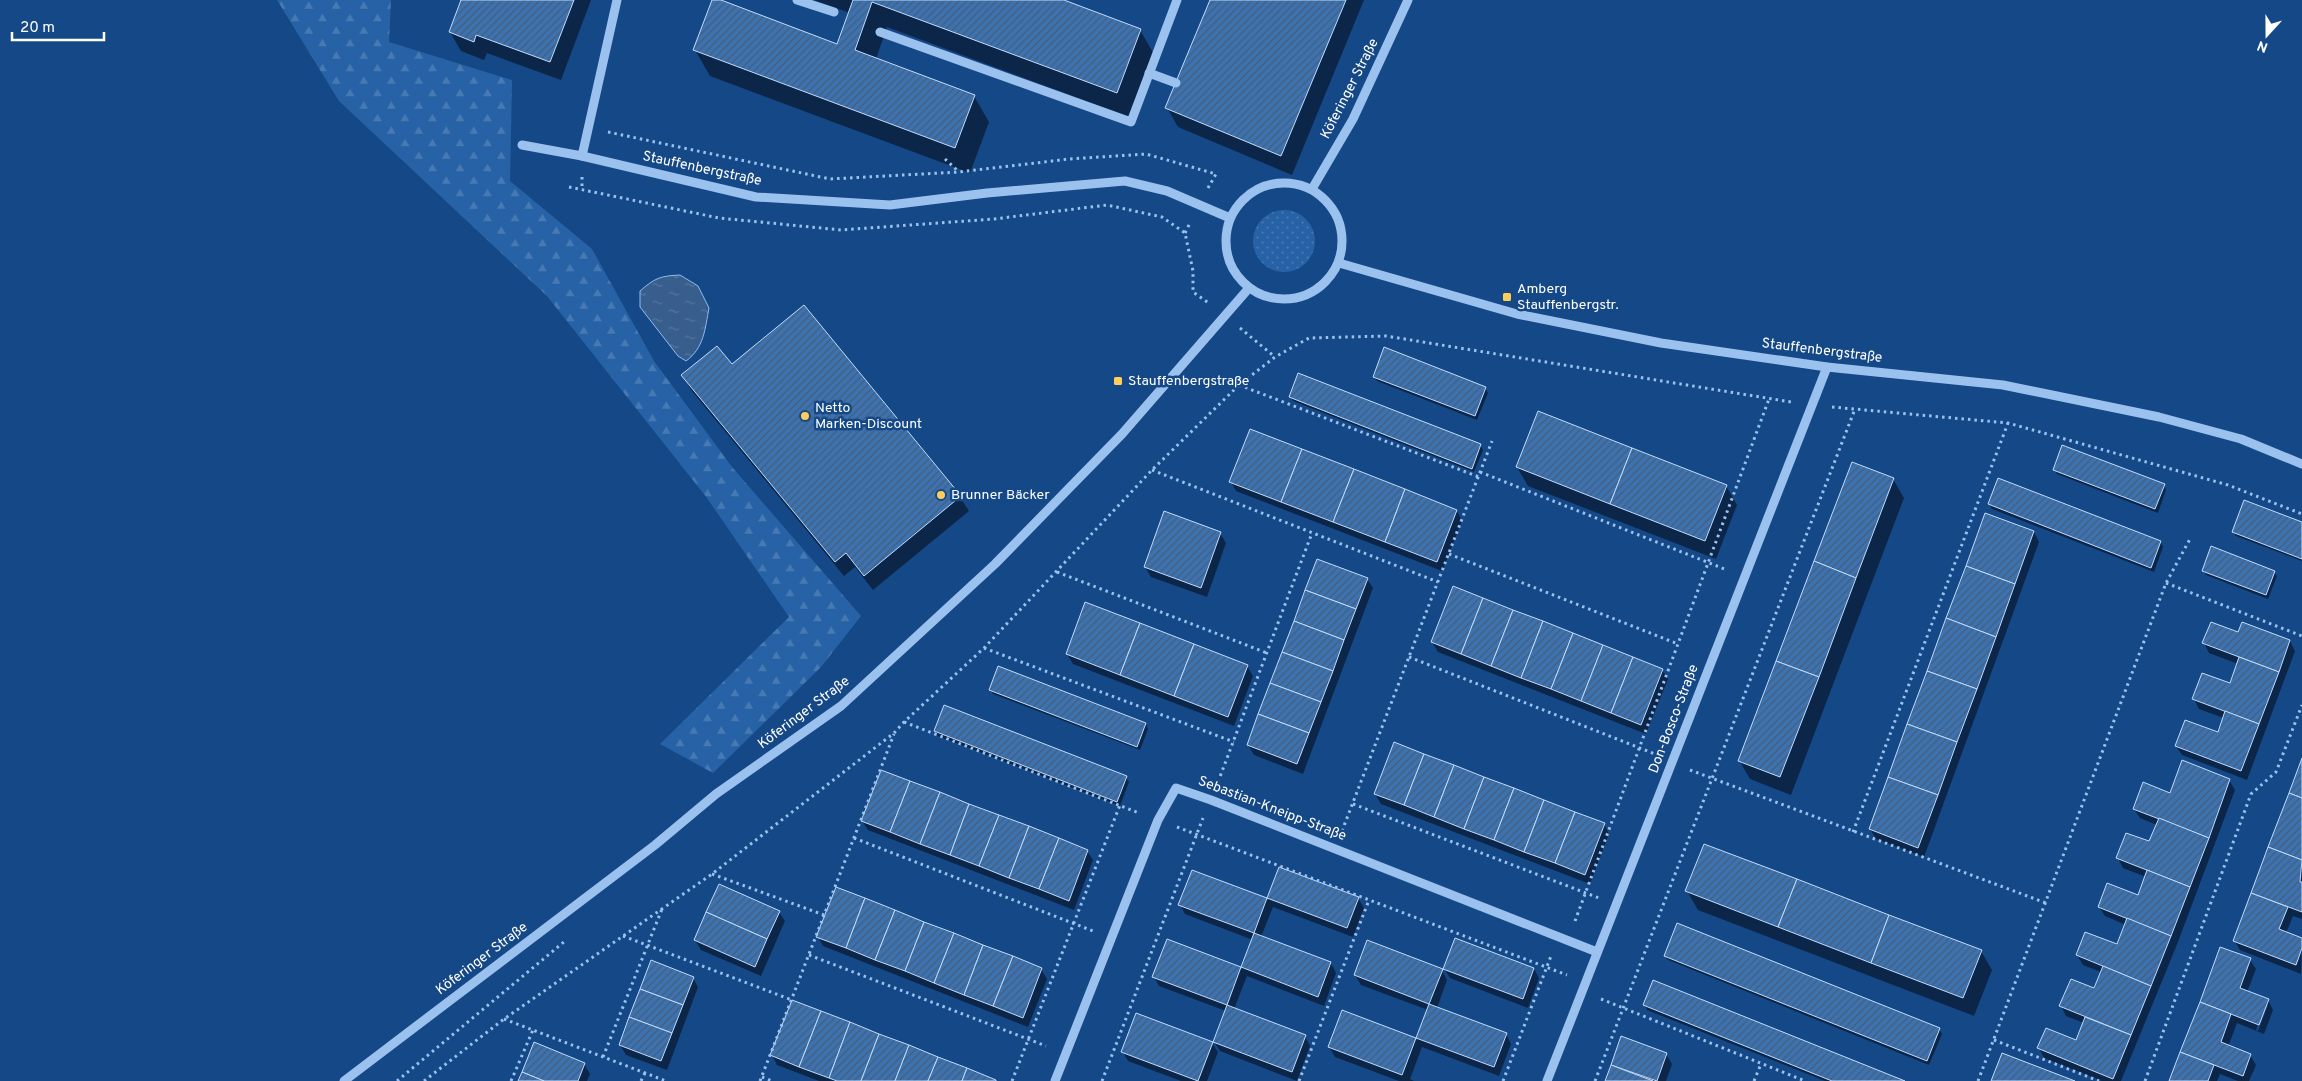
<svg xmlns="http://www.w3.org/2000/svg" width="2302" height="1081" font-family="Overpass,sans-serif">
<style>
.grass{fill:url(#grass-dots)}
.forest{fill:url(#forest-firs)}
.water{fill:url(#water-ripples);stroke:#8dbdf2}
.shadow{fill:#0007;fill-rule:evenodd}
.building{fill:url(#building-hatch);stroke:#c1dcfb}
.lines{fill:none;stroke-linecap:round;stroke-linejoin:round}
.path{stroke:#9bc2ee;stroke-width:3;stroke-dasharray:2.5 4;stroke-linecap:butt}
.minor{stroke:#9bc2ee;stroke-width:9}
.poi-dot{fill:#ffcd58;stroke:#154887;stroke-width:2}
.labels{text-anchor:middle;dominant-baseline:central;stroke-width:5;stroke-linejoin:round;paint-order:stroke}
.street-label{font-size:14px;fill:#fff;stroke:#154887}
.poi-label{font-size:14px;fill:#fff;stroke:#154887;text-anchor:start}
</style>
<defs>
<pattern id="grass-dots" width="8" height="8" patternUnits="userSpaceOnUse" patternTransform="scale(1.25)"><rect width="8" height="8" fill="#2762a6"/><path d="M2 2h.1M6 6h.1" fill="none" stroke="#477ab3" stroke-width="1.8" stroke-linecap="round"/></pattern>
<pattern id="forest-firs" width="22" height="20" patternUnits="userSpaceOnUse" patternTransform="scale(1.25)"><rect width="22" height="20" fill="#2762a6"/><path d="M5 1l3.5 6h-7zM16 11l3.5 6h-7z" fill="#477ab3"/></pattern>
<pattern id="water-ripples" width="26" height="14" patternUnits="userSpaceOnUse" patternTransform="scale(1.25)"><rect width="26" height="14" fill="#385e8d"/><path d="M2 4q2-2 4 0t4 0M15 11q2-2 4 0t4 0" fill="none" stroke="#56769e"/></pattern>
<pattern id="building-hatch" width="6" height="6" patternUnits="userSpaceOnUse" patternTransform="scale(1.25)"><rect width="6" height="6" fill="#3d72b1"/><path d="M-1 1l2-2M0 6l6-6M5 7l2-2" fill="none" stroke="#455d79"/></pattern>
</defs>
<rect width="100%" height="100%" fill="#154887"/>
<circle class="grass" cx="1284" cy="241" r="31"/>
<path class="forest" d="M277 0H391L389 42 512 80 510 181 592 249 654 361 732 467 861 616 821 667 713 773 660 744 789 617 707 498 547 296 339 101Z"/>
<path class="water" d="M680 275 698 286 709 308C705 329 704 348 686 361L678 356 640 307V291C655 278 660 276 680 275Z"/>
<g class="shadow">
<path d="M462 0H591L561 80 487 53 484 60 461 51 450 32Z"/>
<path d="M713 0 838 45 850 13 814 0H1061L1140 30 1155 56 1132 118 887 27 876 59 974 96 989 122 970 173 710 76 695 50Z"/>
<path d="M1211 0H1364L1292 175 1178 127 1167 108Z"/>
<path d="M804 307 960 497 969 511 873 590 855 567 844 576 691 390 683 375 732 366Z"/>
<path d="M1374 377 1485 388 1488 393 1477 420 1377 381Z"/>
<path d="M1290 397 1480 445 1483 450 1474 472 1293 401Z"/>
<path d="M1517 467 1726 486 1737 505 1716 559 1528 486Z"/>
<path d="M2054 469 2164 485 2166 490 2158 513 2057 474Z"/>
<path d="M1893 479 1904 498 1791 795 1750 779 1739 760Z"/>
<path d="M1999 480 2161 542 2163 547 2154 572 1992 509 1989 504Z"/>
<path d="M1231 482 1457 511 1462 521 1442 571 1236 491Z"/>
<path d="M1165 513 1220 533 1226 543 1207 597 1151 577 1145 567Z"/>
<path d="M1986 514 2034 532 2039 542 1924 857 1876 839 1870 829Z"/>
<path d="M2302 524V561L2236 536 2233 531Z"/>
<path d="M2203 570 2274 572 2277 576 2268 599 2206 575Z"/>
<path d="M1367 579 1373 588 1303 774 1254 755 1248 745Z"/>
<path d="M2239 634 2290 641 2295 651 2247 780 2182 755 2176 746 2218 733 2224 718 2199 709 2194 699 2230 684 2238 664 2209 653 2204 643Z"/>
<path d="M1432 642 1662 670 1668 679 1646 734 1438 652Z"/>
<path d="M1067 654 1247 666 1253 676 1234 726 1073 664Z"/>
<path d="M991 690 1146 724 1148 729 1140 750 993 694Z"/>
<path d="M935 731 1126 777 1129 782 1120 806 938 736Z"/>
<path d="M2302 762V919L2293 916 2286 933 2302 939 2301 974 2240 950 2234 940Z"/>
<path d="M2229 780 2235 790 2176 947 2121 1081H2102L2044 1058 2039 1048 2076 1041 2084 1023 2066 1016 2061 1006 2094 990 2101 972 2083 965 2077 955 2117 946 2126 925 2105 916 2099 907 2139 897 2146 877 2123 868 2118 858 2150 843 2157 825 2140 818 2134 809 2170 794Z"/>
<path d="M1375 794 1604 824 1609 834 1590 884 1381 804Z"/>
<path d="M862 821 1087 851 1093 860 1074 910 868 830Z"/>
<path d="M1280 869 1358 898 1364 908 1353 937 1273 907 1261 937 1331 963 1336 973 1324 1006 1247 976 1234 1009 1305 1036 1310 1046 1297 1081 1220 1051 1214 1042 1226 1011 1159 986 1154 977 1167 941 1242 969 1253 940 1185 914 1180 905 1192 871 1268 900Z"/>
<path d="M1687 891 1981 951 1992 970 1974 1016 1698 910Z"/>
<path d="M779 912 785 921 761 976 701 950 695 940Z"/>
<path d="M818 937 1041 969 1047 979 1028 1027 823 946Z"/>
<path d="M2221 948 2250 960 2256 969 2247 992 2268 1000 2273 1010 2264 1034 2237 1023 2228 1047 2250 1055 2256 1065 2249 1081H2238L2220 1074 2217 1081H2170ZM2265 1005H2268L2258 1031 2256 1030Z"/>
<path d="M1665 956 1939 1029 1942 1034 1929 1065 1668 960Z"/>
<path d="M1444 969H1534L1539 978 1528 1008 1450 978Z"/>
<path d="M1442 970 1447 980 1437 1008 1506 1034 1511 1044 1499 1076 1422 1047 1410 1079 1414 1081H1399L1335 1057 1329 1047 1343 1011 1417 1040 1428 1010 1361 985 1355 975Z"/>
<path d="M693 978 698 987 667 1070 626 1055 620 1045Z"/>
<path d="M1645 1005 1901 1081H1825L1647 1010Z"/>
<path d="M1622 1038 1666 1054 1672 1064 1666 1081H1606Z"/>
<path d="M1212 1043 1218 1052 1207 1081H1181L1128 1061 1123 1052Z"/>
<path d="M772 1055 996 1081H819L777 1065Z"/>
<path d="M584 1064 590 1074 587 1081H519Z"/>
</g>
<g class="building">
<path d="M461 0H574L550 62 476 35 474 42 449 32Z"/>
<path d="M712 0H721L837 44 853 0H1064L1141 29 1117 93 872 2 855 50 975 95 955 148 693 50Z"/>
<path d="M1210 0H1346L1281 156 1165 108Z"/>
<path d="M804 305 961 496 864 576 846 553 835 562 681 375 717 346 732 364Z"/>
<path d="M1384 347 1486 387 1475 416 1373 377Z"/>
<path d="M1298 373 1481 444 1472 469 1289 397Z"/>
<path d="M1538 411 1632 448 1610 504 1516 467Z"/>
<path d="M1250 429 1302 449 1281 502 1229 482Z"/>
<path d="M2062 445 2165 484 2155 509 2053 470Z"/>
<path d="M1632 448 1727 485 1705 541 1610 504Z"/>
<path d="M1302 449 1354 469 1333 522 1281 502Z"/>
<path d="M1852 462 1894 478 1856 578 1814 561Z"/>
<path d="M1354 469 1405 489 1385 542 1333 522Z"/>
<path d="M1998 478 2161 541 2151 568 1988 504Z"/>
<path d="M1405 489 1457 510 1437 562 1385 542Z"/>
<path d="M2244 500 2302 522V559L2232 532Z"/>
<path d="M1164 511 1221 532 1201 588 1144 567Z"/>
<path d="M1985 513 2034 531 2015 584 1966 566Z"/>
<path d="M2211 546 2275 571 2266 595 2202 571Z"/>
<path d="M1317 559 1368 578 1356 609 1305 590Z"/>
<path d="M1814 561 1856 578 1819 677 1776 661Z"/>
<path d="M1966 566 2015 584 1996 637 1946 618Z"/>
<path d="M1453 586 1483 598 1461 654 1431 642Z"/>
<path d="M1305 590 1356 609 1344 640 1294 621Z"/>
<path d="M1483 598 1513 610 1491 666 1461 654Z"/>
<path d="M1085 602 1140 623 1120 675 1066 654Z"/>
<path d="M1513 610 1543 621 1521 678 1491 666Z"/>
<path d="M1946 618 1996 637 1977 689 1927 671Z"/>
<path d="M1294 621 1344 640 1333 671 1282 652Z"/>
<path d="M1543 621 1573 633 1551 689 1521 678Z"/>
<path d="M2211 622 2238 632 2242 622 2290 640 2279 672 2202 643Z"/>
<path d="M1140 623 1194 644 1174 696 1120 675Z"/>
<path d="M1573 633 1603 645 1581 701 1551 689Z"/>
<path d="M1194 644 1248 665 1228 717 1174 696Z"/>
<path d="M1603 645 1633 657 1611 713 1581 701Z"/>
<path d="M1282 652 1333 671 1321 702 1270 683Z"/>
<path d="M1633 657 1663 669 1641 725 1611 713Z"/>
<path d="M2239 657 2279 672 2259 724 2192 699 2202 673 2230 683Z"/>
<path d="M1776 661 1819 677 1780 777 1738 761Z"/>
<path d="M998 666 1146 723 1137 747 989 690Z"/>
<path d="M1927 671 1977 689 1957 742 1907 724Z"/>
<path d="M1270 683 1321 702 1309 733 1258 714Z"/>
<path d="M944 705 1127 776 1117 802 934 731Z"/>
<path d="M2225 711 2259 724 2241 771 2175 746 2185 720 2218 732Z"/>
<path d="M1258 714 1309 733 1297 764 1247 745Z"/>
<path d="M1907 724 1957 742 1938 795 1888 777Z"/>
<path d="M1394 742 1424 754 1404 805 1374 794Z"/>
<path d="M1424 754 1454 765 1434 817 1404 805Z"/>
<path d="M2302 758V798L2289 793Z"/>
<path d="M2182 760 2230 779 2209 838 2133 809 2143 782 2170 793Z"/>
<path d="M1454 765 1484 777 1464 829 1434 817Z"/>
<path d="M881 770 910 781 890 832 861 821Z"/>
<path d="M1484 777 1514 788 1494 840 1464 829Z"/>
<path d="M1888 777 1938 795 1918 848 1869 829Z"/>
<path d="M910 781 940 792 920 844 890 832Z"/>
<path d="M1514 788 1544 800 1524 852 1494 840Z"/>
<path d="M940 792 969 804 950 855 920 844Z"/>
<path d="M2289 793 2302 798V860L2268 847Z"/>
<path d="M1544 800 1575 812 1555 863 1524 852Z"/>
<path d="M969 804 999 815 979 866 950 855Z"/>
<path d="M1575 812 1605 823 1585 875 1555 863Z"/>
<path d="M999 815 1029 826 1009 878 979 866Z"/>
<path d="M2159 818 2209 838 2190 887 2116 858 2126 833 2149 841Z"/>
<path d="M1029 826 1059 838 1039 889 1009 878Z"/>
<path d="M1059 838 1088 850 1069 901 1039 889Z"/>
<path d="M1704 844 1797 879 1778 927 1685 891Z"/>
<path d="M2268 847 2302 860 2300 882H2302V912L2251 893Z"/>
<path d="M1279 867 1359 897 1347 928 1267 898Z"/>
<path d="M1192 870 1267 898 1254 933 1178 905Z"/>
<path d="M2147 870 2190 887 2171 936 2098 907 2107 883 2138 895Z"/>
<path d="M1797 879 1889 915 1871 963 1778 927Z"/>
<path d="M719 884 780 911 767 939 706 912Z"/>
<path d="M836 887 865 898 846 948 816 937Z"/>
<path d="M2251 893 2288 907 2279 929 2302 938V948L2296 965 2233 941Z"/>
<path d="M865 898 895 910 875 960 846 948Z"/>
<path d="M895 910 924 922 905 971 875 960Z"/>
<path d="M706 912 767 939 755 967 694 940Z"/>
<path d="M1889 915 1982 950 1963 998 1871 963Z"/>
<path d="M2127 918 2171 936 2151 986 2076 955 2085 932 2117 944Z"/>
<path d="M924 922 954 933 934 983 905 971Z"/>
<path d="M1677 923 1940 1028 1927 1061 1664 956Z"/>
<path d="M954 933 983 945 964 995 934 983Z"/>
<path d="M1254 933 1331 962 1318 997 1241 967Z"/>
<path d="M1455 938 1534 968 1523 999 1443 969Z"/>
<path d="M1167 939 1241 967 1227 1005 1152 977Z"/>
<path d="M1367 940 1443 969 1429 1004 1354 975Z"/>
<path d="M983 945 1013 956 993 1006 964 995Z"/>
<path d="M2220 947 2251 958 2240 988 2269 999 2259 1025 2200 1002Z"/>
<path d="M1013 956 1042 968 1023 1018 993 1006Z"/>
<path d="M651 960 694 977 683 1005 640 989Z"/>
<path d="M2103 966 2151 986 2131 1035 2059 1006 2071 979 2094 988Z"/>
<path d="M1653 980 1905 1081H1832L1643 1005Z"/>
<path d="M640 989 683 1005 672 1033 629 1017Z"/>
<path d="M792 1000 821 1011 799 1067 770 1055Z"/>
<path d="M2200 1002 2231 1014 2221 1042 2251 1054 2243 1076 2180 1052Z"/>
<path d="M1429 1004 1507 1033 1494 1067 1416 1038Z"/>
<path d="M1227 1005 1306 1035 1292 1072 1213 1042Z"/>
<path d="M1342 1010 1416 1038 1402 1075 1328 1047Z"/>
<path d="M821 1011 850 1022 829 1078 799 1067Z"/>
<path d="M1136 1013 1213 1042 1198 1081 1121 1052Z"/>
<path d="M629 1017 672 1033 661 1061 619 1045Z"/>
<path d="M2085 1017 2131 1035 2113 1079 2037 1048 2046 1028 2076 1040Z"/>
<path d="M850 1022 879 1034 861 1081H837L829 1078Z"/>
<path d="M879 1034 909 1045 895 1081H861Z"/>
<path d="M1621 1036 1667 1053 1657 1081 1611 1065Z"/>
<path d="M534 1042 585 1063 578 1081H544L522 1072Z"/>
<path d="M909 1045 938 1057 928 1081H895Z"/>
<path d="M2180 1052 2214 1065 2208 1081H2169Z"/>
<path d="M2002 1053 2075 1081H1991Z"/>
<path d="M938 1057 967 1068 962 1081H928Z"/>
<path d="M1611 1065 1653 1081H1605Z"/>
<path d="M967 1068 996 1080V1081H962Z"/>
<path d="M522 1072 544 1081H518Z"/>
</g>
<g class="lines">
<g class="path">
<path d="M608 132 830 179 959 172 1069 159 1146 154 1216 174 1208 188"/>
<path d="M945 159 958 171"/>
<path d="M582 177V189"/>
<path d="M569 187 719 218 841 230 994 219 1107 205 1162 217 1185 233 1193 271V292L1210 304"/>
<path d="M1185 233 1190 223"/>
<path d="M1240 328 1275 357"/>
<path d="M1239 385 1479 477"/>
<path d="M1832 407 2008 423 2228 485 2302 514"/>
<path d="M1152 470 1438 582"/>
<path d="M1480 472 1727 570"/>
<path d="M1449 554 1678 644"/>
<path d="M1057 572 1267 653"/>
<path d="M2166 583 2302 636"/>
<path d="M984 648 1234 742"/>
<path d="M1409 657 1655 754"/>
<path d="M904 722 1139 813"/>
<path d="M1690 770 2046 903"/>
<path d="M1218 782 1312 533"/>
<path d="M1353 804 1599 898"/>
<path d="M1177 827 1567 975"/>
<path d="M1342 831 1492 441"/>
<path d="M1853 832 2008 423"/>
<path d="M854 838 1093 931"/>
<path d="M712 874 824 915"/>
<path d="M1575 921 1769 399"/>
<path d="M623 936 792 1000"/>
<path d="M809 955 1046 1046"/>
<path d="M1601 999 1805 1081"/>
<path d="M504 1019 666 1081"/>
<path d="M1994 1040 2099 1081"/>
<path d="M603 1057 662 909"/>
<path d="M762 1077 772 1081"/>
<path d="M397 1081 565 941"/>
<path d="M424 1081 504 1019 712 874 894 733 904 722 984 648 1152 470 1239 385 1275 357 1309 338 1386 336 1791 402"/>
<path d="M511 1081 533 1030"/>
<path d="M641 1081 645 1073"/>
<path d="M760 1081 894 734"/>
<path d="M1012 1081 1120 805"/>
<path d="M1102 1081 1203 818"/>
<path d="M1299 1081 1369 900"/>
<path d="M1503 1081 1551 956"/>
<path d="M1595 1081 1855 409"/>
<path d="M1754 1081 1761 1064"/>
<path d="M1978 1081 2166 583 2190 539"/>
<path d="M2145 1081 2251 794 2276 772 2302 705"/>
</g>
<g class="minor">
<path d="M797 0 834 12"/>
<path d="M880 32 1131 122 1177 0"/>
<path d="M1149 73 1176 83"/>
<path d="M522 145 582 156 756 197 890 205 987 193 1125 181 1167 191 1230 218"/>
<path d="M582 156 617 0"/>
<circle cx="1284" cy="241" r="58"/>
<path d="M1312 189 1353 119 1408 0"/>
<path d="M1339 263 1517 314 1661 343 1827 367 2003 385 2159 417 2241 439 2302 464"/>
<path d="M344 1081 655 845 716 794 841 706 995 564 1122 434 1249 288"/>
<path d="M1055 1081 1158 820 1176 788 1211 800 1597 952"/>
<path d="M1547 1081 1827 367"/>
</g>
</g>
<g class="poi-dot">
<rect x="1502" y="292" width="10" height="10" rx="2.5"/>
<rect x="1113" y="376" width="10" height="10" rx="2.5"/>
<circle cx="805" cy="416" r="5"/>
<circle cx="941" cy="495" r="5"/>
</g>
<g class="labels">
<g class="street-label">
<text transform="translate(1350 89) rotate(-63)">Köferinger Straße</text>
<text transform="translate(702 169) rotate(12)">Stauffenbergstraße</text>
<text transform="translate(1822 351) rotate(7)">Stauffenbergstraße</text>
<text transform="translate(804 713) rotate(-37)">Köferinger Straße</text>
<text transform="translate(1674 719) rotate(-69)">Don-Bosco-Straße</text>
<text transform="translate(1272 809) rotate(21)">Sebastian-Kneipp-Straße</text>
<text transform="translate(482 959) rotate(-37)">Köferinger Straße</text>
</g>
<g class="poi-label">
<text x="1517" y="289">Amberg<tspan x="1517" dy="16">Stauffenbergstr.</tspan></text>
<text x="1128" y="381">Stauffenbergstraße</text>
<text x="815" y="408">Netto<tspan x="815" dy="16">Marken-Discount</tspan></text>
<text x="951" y="495">Brunner Bäcker</text>
</g>
</g>
<g transform="translate(2267 35) rotate(201)" stroke="#154887" stroke-width="4" paint-order="stroke">
<path d="M0-4L9 19L0 12L-9 19Z" fill="#ffffff"/>
<text y="-8" font-size="14" font-weight="bold" text-anchor="middle" fill="#ffffff">N</text>
</g>
<path d="M12 32v8h92v-8" fill="none" stroke="#ffffff" stroke-width="2.5"/>
<text x="20" y="32" font-size="15" fill="#ffffff" stroke="#154887" stroke-width="4" paint-order="stroke">20 m</text>
</svg>
